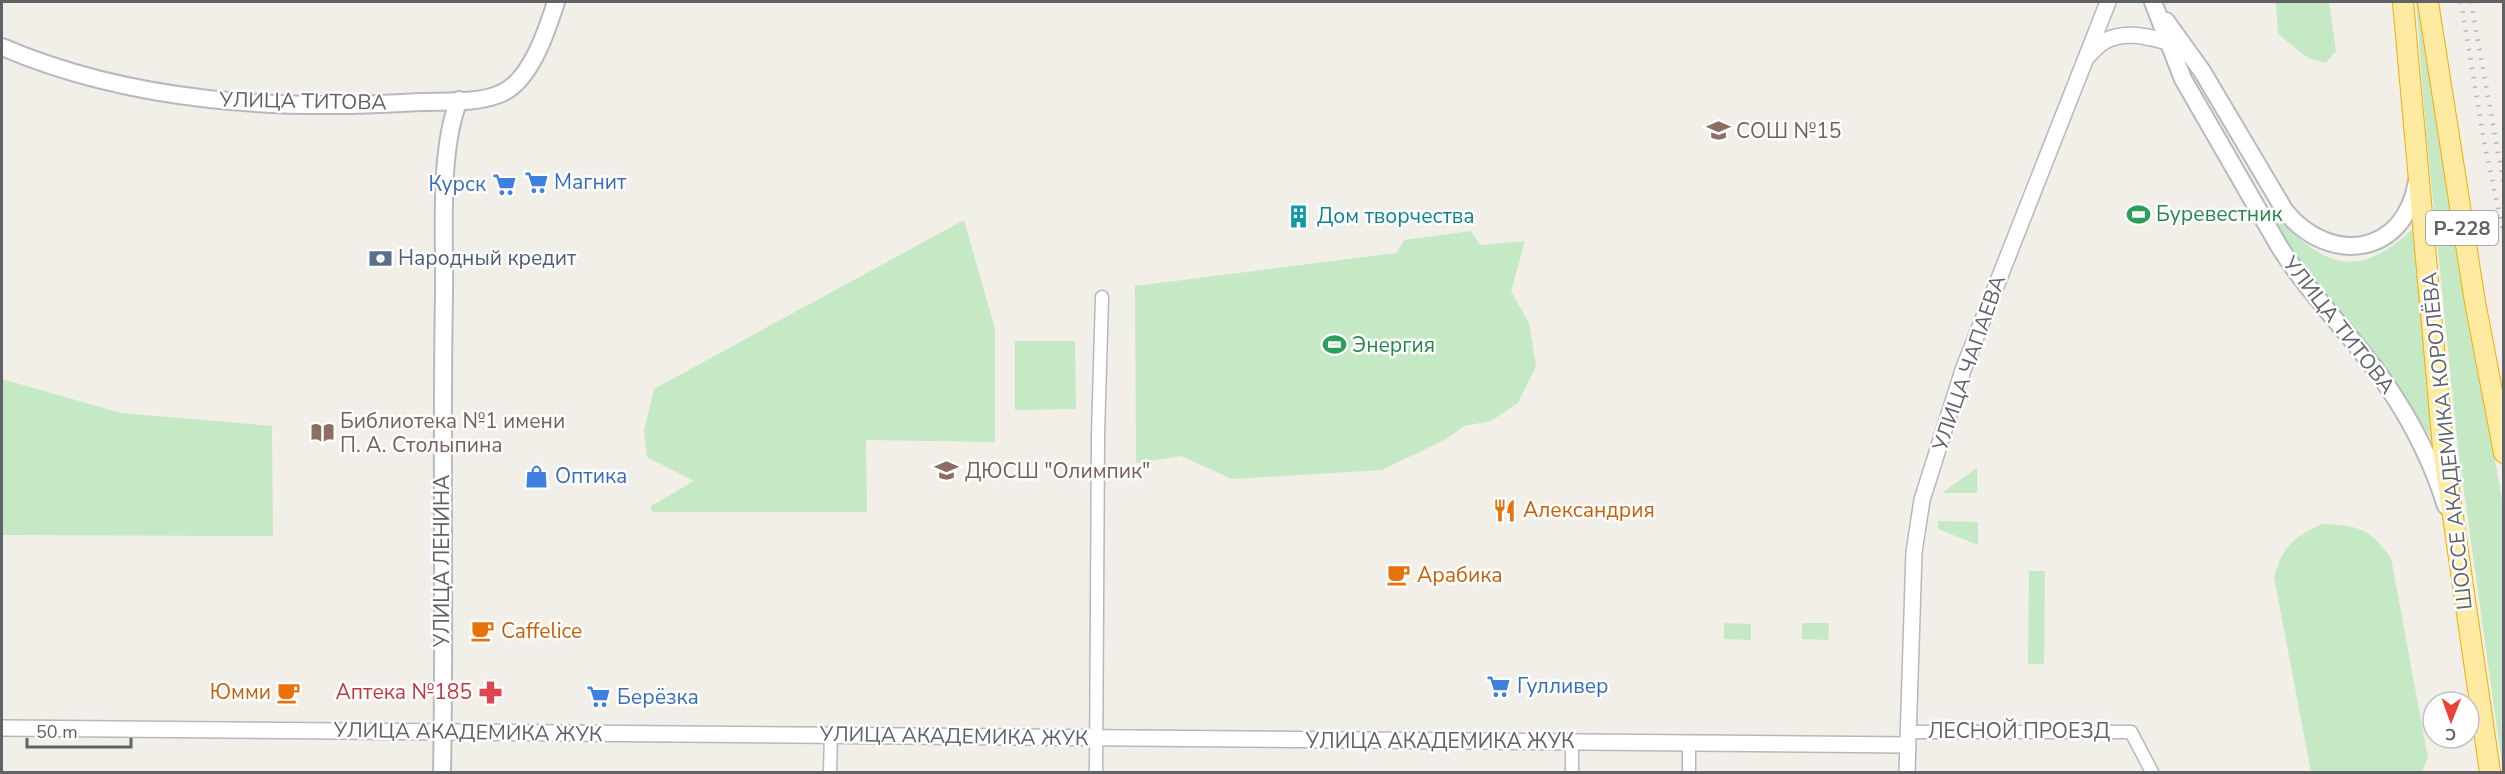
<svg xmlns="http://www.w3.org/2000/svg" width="2505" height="774" font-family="'Nunito Sans',sans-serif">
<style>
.green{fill:#c5e8c5}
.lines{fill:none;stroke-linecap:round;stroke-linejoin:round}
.minor-casing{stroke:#b5b8bc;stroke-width:15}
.tertiary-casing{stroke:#b5b8bc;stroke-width:18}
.secondary-casing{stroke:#b6babf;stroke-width:20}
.trunk-casing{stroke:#f9ab00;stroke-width:22}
.minor{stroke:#fff;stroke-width:12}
.tertiary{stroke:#fff;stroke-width:15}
.secondary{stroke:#fff;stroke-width:16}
.trunk{stroke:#feeaa1;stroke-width:20}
.rail{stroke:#b6b7b8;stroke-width:4.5;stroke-dasharray:1.5 8;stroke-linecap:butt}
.labels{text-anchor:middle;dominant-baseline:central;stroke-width:5;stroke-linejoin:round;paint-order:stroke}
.shield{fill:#fff;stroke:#8f9295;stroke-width:1.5}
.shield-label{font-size:20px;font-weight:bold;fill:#5f6368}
.street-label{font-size:21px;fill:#5f6368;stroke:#fff}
.education-label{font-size:21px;fill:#785e54;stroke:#fff;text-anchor:start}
.shop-label{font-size:21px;fill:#366cbe;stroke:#fff;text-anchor:start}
.leisure-label{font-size:21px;fill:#27864d;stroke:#fff;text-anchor:start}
.culture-label{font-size:21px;fill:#0d838f;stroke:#fff;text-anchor:start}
.service-label{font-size:21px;fill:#4e5e75;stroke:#fff;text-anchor:start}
.food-label{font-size:21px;fill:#c56008;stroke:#fff;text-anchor:start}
.health-label{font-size:21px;fill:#be3a42;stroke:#fff;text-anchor:end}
</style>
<rect width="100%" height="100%" fill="#f1efe8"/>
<g class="green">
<path d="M2276 2H2329L2336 51 2326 63 2308 58 2278 34Z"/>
<path d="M2416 2H2423L2466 301 2503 504V772L2458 448 2426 132Z"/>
<path d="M964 220 995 329V442L866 440 867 512H652L651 506 694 481 647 457 644 431 654 389Z"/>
<path d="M2282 222C2331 272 2362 276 2414 228L2432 440 2400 389 2302 268 2276 225Z"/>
<path d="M1471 231 1480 245 1525 241 1511 291 1529 323 1536 366 1518 403 1491 421 1464 426 1446 439 1382 470 1232 479 1181 456 1136 463 1135 286 1397 253 1404 240Z"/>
<path d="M1015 341H1075L1076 409 1015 410Z"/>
<path d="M2 379 121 413 272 426 273 536 2 535Z"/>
<path d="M1977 468V493H1942Z"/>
<path d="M1938 521 1978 522V545L1938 529Z"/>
<path d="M2322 524C2359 526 2368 527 2391 558L2428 758 2422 772H2311L2274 577C2284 544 2292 539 2322 524Z"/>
<path d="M2029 571H2045L2044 664H2028Z"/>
<path d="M1724 623 1751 624V640L1724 639Z"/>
<path d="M1802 623H1829L1828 640 1802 639Z"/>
</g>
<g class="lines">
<defs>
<g id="minor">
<path d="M1908 732H2131L2152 772"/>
<path d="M830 772 831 735"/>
<path d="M1096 772 1098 434 1102 297"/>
<path d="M1572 772V742"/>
<path d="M1689 772V743"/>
</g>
<g id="tertiary">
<path d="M2087 57C2092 52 2099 44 2105 41 2125 30 2148 37 2168 42"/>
<path d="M2 728 1907 745"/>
<path d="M1907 772 1914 552 1922 500 1963 370 2108 2"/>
</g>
<g id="secondary">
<path d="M2153 2 2183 79 2279 246C2311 297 2355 338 2388 387 2413 424 2433 464 2446 506"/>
<path d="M2166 21 2202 71 2285 211C2330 266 2405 256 2417 181"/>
<path d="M2 47C133 103 280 111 421 102 446 101 478 104 502 93 531 80 547 30 556 2"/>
<path d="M442 772C445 613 441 454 444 294 445 237 438 152 459 100"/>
</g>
<g id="trunk">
<path d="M2403 2 2443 448 2490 772"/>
<path d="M2428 2 2475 302 2504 453"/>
</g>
</defs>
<use href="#minor" class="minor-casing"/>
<use href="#tertiary" class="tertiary-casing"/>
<use href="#secondary" class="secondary-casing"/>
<use href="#trunk" class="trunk-casing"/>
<use href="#minor" class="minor"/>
<use href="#tertiary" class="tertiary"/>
<use href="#secondary" class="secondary"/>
<use href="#trunk" class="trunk"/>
<g class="rail">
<path d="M2461 2 2484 141 2504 236"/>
<path d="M2471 2 2504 186"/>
</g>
</g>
<defs>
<symbol id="school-bare" viewBox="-9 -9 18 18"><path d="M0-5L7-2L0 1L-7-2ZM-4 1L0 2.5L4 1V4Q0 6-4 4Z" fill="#8d6e63" stroke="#fff" stroke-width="2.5" paint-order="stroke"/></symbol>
<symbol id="supermarket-bare" viewBox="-9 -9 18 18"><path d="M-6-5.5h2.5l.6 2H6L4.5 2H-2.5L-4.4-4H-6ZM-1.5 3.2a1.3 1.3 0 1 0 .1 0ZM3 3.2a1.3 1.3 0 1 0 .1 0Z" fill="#3f7fe0" stroke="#fff" stroke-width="2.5" paint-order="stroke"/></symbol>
<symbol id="stadium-bare" viewBox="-9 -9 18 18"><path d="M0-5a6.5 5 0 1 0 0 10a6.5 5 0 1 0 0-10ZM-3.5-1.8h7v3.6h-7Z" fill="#2e9e5b" stroke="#fff" stroke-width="2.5" paint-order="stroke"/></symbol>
<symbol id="building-bare" viewBox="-9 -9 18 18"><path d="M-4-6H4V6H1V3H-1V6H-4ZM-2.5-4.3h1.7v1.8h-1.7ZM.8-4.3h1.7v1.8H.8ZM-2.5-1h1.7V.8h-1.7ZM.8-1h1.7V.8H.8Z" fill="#0f9aa8" stroke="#fff" stroke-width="2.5" paint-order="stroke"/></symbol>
<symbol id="bank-bare" viewBox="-9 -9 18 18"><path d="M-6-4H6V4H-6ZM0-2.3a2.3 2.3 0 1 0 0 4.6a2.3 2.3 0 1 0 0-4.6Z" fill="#5c6f8a" stroke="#fff" stroke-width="2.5" paint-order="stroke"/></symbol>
<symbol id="library-bare" viewBox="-9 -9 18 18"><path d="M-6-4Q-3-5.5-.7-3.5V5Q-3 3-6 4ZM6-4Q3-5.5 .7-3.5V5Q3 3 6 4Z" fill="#8d6e63" stroke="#fff" stroke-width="2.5" paint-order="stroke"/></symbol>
<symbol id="shop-bare" viewBox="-9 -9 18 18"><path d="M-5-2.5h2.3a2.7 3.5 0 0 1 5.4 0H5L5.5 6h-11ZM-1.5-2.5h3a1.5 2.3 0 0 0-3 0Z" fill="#3f7fe0" stroke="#fff" stroke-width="2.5" paint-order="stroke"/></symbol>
<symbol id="restaurant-bare" viewBox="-9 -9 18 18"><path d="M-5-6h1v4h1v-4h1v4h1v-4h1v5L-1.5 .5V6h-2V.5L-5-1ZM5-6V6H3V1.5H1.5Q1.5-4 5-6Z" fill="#e8710a" stroke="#fff" stroke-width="2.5" paint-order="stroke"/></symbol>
<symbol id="cafe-bare" viewBox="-9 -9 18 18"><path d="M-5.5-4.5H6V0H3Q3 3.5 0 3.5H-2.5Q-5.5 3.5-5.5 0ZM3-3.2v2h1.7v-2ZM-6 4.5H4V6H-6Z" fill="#e8710a" stroke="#fff" stroke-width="2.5" paint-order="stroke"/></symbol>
<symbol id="pharmacy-bare" viewBox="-9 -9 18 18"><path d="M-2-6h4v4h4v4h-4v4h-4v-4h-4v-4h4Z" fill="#e0444e" stroke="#fff" stroke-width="2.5" paint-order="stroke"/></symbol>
</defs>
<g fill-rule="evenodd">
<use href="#school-bare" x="1702" y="114" width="33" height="33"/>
<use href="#supermarket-bare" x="520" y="166" width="33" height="33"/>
<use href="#supermarket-bare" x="488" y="168" width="33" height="33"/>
<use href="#stadium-bare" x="2122" y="198" width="33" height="33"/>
<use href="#building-bare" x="1282" y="200" width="33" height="33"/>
<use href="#bank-bare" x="364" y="242" width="33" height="33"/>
<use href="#stadium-bare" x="1318" y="328" width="33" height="33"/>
<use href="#library-bare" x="306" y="416" width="33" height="33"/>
<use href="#school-bare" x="930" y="454" width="33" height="33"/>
<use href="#shop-bare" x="520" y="460" width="33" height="33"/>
<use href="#restaurant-bare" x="1488" y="494" width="33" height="33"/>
<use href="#cafe-bare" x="1382" y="558" width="33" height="33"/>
<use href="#cafe-bare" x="466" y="614" width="33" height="33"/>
<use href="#supermarket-bare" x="1482" y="670" width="33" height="33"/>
<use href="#cafe-bare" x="272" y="676" width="33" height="33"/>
<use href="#pharmacy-bare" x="474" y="676" width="33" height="33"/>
<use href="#supermarket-bare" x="582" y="680" width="33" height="33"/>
</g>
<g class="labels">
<rect class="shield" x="2426" y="211" width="72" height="34" rx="4.5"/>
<g class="shield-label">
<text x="2462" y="228">Р-228</text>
</g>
<g class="street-label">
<text transform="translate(303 101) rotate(1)">УЛИЦА ТИТОВА</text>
<text transform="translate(2339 325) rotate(52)">УЛИЦА ТИТОВА</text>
<text transform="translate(1969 363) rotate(-71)">УЛИЦА ЧАПАЕВА</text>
<text transform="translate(2447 441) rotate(-96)">ШОССЕ АКАДЕМИКА КОРОЛЁВА</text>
<text transform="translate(442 561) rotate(-90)">УЛИЦА ЛЕНИНА</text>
<text x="2019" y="731">ЛЕСНОЙ ПРОЕЗД</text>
<text transform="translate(468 732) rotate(1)">УЛИЦА АКАДЕМИКА ЖУК</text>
<text transform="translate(954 736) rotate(1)">УЛИЦА АКАДЕМИКА ЖУК</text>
<text x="1440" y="741">УЛИЦА АКАДЕМИКА ЖУК</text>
</g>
<g class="education-label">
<text x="1736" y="131">СОШ №15</text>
<text x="340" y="421">Библиотека №1 имени<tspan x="340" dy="24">П. А. Столыпина</tspan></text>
<text x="965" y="471">ДЮСШ "Олимпик"</text>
</g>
<g class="shop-label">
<text x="554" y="182">Магнит</text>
<text x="486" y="184" text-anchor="end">Курск</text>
<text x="555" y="476">Оптика</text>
<text x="1517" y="686">Гулливер</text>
<text x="617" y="697">Берёзка</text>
</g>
<g class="leisure-label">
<text x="2156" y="214">Буревестник</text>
<text x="1352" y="345">Энергия</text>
</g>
<g class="culture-label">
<text x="1317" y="216">Дом творчества</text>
</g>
<g class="service-label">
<text x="398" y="258">Народный кредит</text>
</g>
<g class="food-label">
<text x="1523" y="510">Александрия</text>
<text x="1417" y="575">Арабика</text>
<text x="501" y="631">Caffelice</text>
<text x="271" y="692" text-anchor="end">Юмми</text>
</g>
<g class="health-label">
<text x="472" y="692">Аптека №185</text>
</g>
</g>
<rect width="2505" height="774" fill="none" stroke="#5f6368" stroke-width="6"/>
<g transform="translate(2451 720) rotate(181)"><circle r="28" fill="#ffffff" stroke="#bfc1c3" stroke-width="1.5"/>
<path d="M0-4.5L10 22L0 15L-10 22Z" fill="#ea4335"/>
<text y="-9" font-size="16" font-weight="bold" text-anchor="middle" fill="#5f6368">С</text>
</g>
<path d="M27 738v9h104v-9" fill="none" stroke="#5f6368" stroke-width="3"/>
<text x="36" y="738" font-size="18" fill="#5f6368" stroke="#ffffff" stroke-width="4.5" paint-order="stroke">50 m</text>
</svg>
